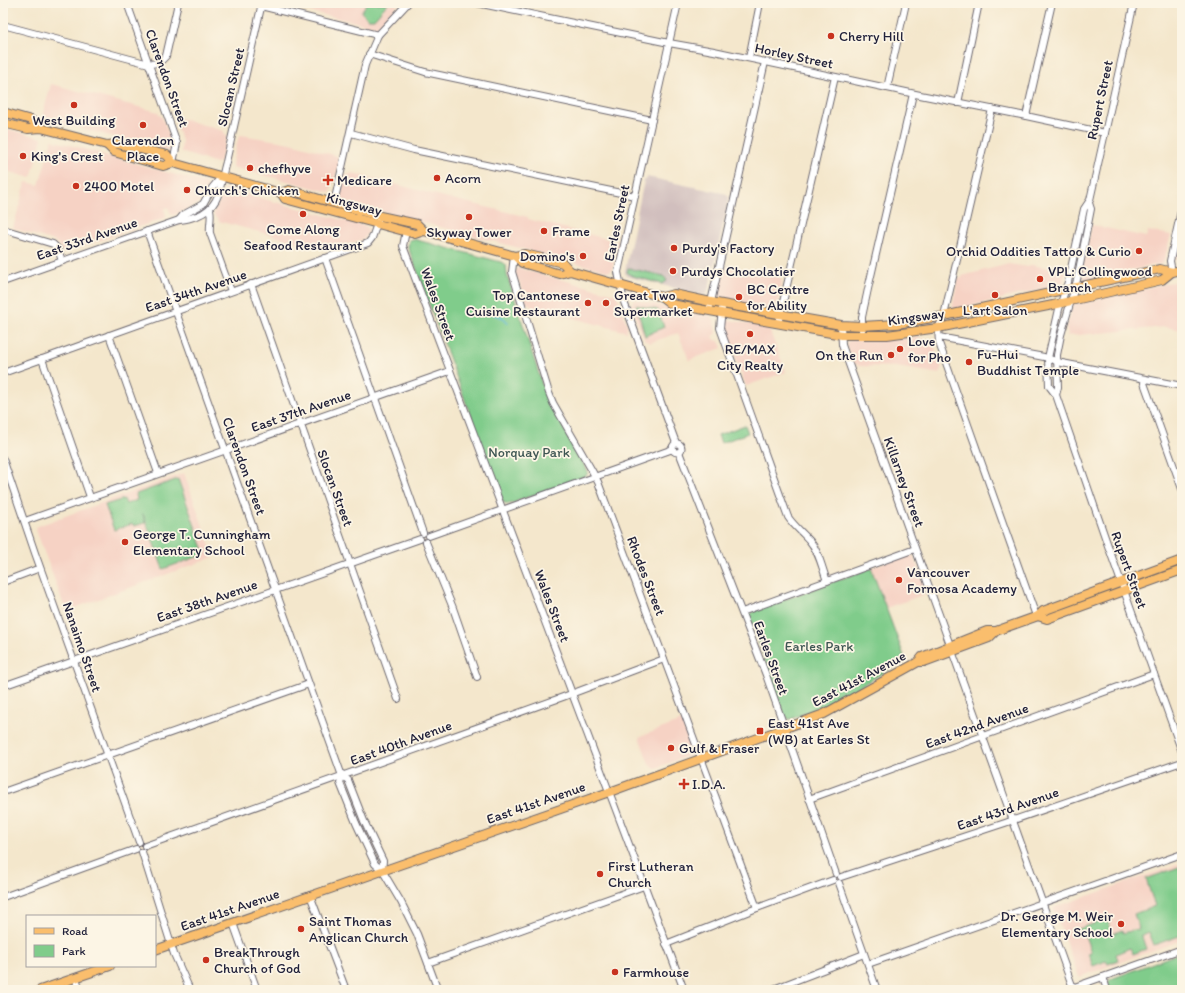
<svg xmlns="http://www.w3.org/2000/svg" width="1185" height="993" font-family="Itim,sans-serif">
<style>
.built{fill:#f6d2c4}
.industrial{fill:#d1bfbe}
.green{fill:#80cc8b;stroke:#517763}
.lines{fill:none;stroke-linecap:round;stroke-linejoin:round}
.stream{stroke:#58b5d6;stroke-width:2}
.minor-casing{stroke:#6c676e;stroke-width:8}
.major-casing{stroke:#6c676e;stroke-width:10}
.minor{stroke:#fff;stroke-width:6}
.major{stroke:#fabe6d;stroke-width:8}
.poi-dot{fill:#c8321e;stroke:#fcf5e5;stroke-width:1.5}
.labels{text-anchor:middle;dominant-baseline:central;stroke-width:3.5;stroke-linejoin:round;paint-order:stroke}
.poi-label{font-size:14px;fill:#22223b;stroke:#fcf5e5;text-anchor:start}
.street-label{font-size:14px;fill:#22223b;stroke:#fcf5e5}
.park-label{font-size:14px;fill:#3e5553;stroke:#fcf5e5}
</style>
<rect width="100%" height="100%" fill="#fcf5e5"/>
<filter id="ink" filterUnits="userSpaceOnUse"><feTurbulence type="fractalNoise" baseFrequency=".025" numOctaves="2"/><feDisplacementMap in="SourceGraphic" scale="8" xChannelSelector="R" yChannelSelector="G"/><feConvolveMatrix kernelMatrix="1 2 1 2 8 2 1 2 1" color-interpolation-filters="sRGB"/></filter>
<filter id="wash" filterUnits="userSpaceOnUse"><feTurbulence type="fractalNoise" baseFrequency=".012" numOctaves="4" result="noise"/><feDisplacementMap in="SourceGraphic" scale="16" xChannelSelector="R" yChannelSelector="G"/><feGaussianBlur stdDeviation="0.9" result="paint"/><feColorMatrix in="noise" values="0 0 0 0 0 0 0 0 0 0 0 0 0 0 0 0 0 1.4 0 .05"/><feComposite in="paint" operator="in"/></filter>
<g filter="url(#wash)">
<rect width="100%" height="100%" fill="#f4e7cc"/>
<g class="built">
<path d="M272 3H399L377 27Z"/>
<path d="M51 84 158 112 159 115 162 117 173 145V148L170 150 167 151 42 118Z"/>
<path d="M176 117 224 131V133L227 137 220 162 215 163 181 152 182 140 175 123 177 120Z"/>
<path d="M3 128 42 138 31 178 3 170Z"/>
<path d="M241 135 291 143 337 156V158L340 162 330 192 232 167V164L238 139 240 137Z"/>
<path d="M52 140 205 183 207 186V188L203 200 192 207 174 215 171 214 168 207 164 209 166 216 165 218 64 253 61 250 58 244 54 241 13 228 26 182 39 185Z"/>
<path d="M352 173 452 199 528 217V219L619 242 612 269 610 271H606L343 201 340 197 345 176 347 175 351 174Z"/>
<path d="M226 189 365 226 368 229V233L363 239 332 250 326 248 324 249 218 221 219 219 214 216V212L223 192Z"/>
<path d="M1181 220 1182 260 1180 261 1176 260 1174 256Z"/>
<path d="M1092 225 1146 237 1148 231 1171 235 1164 261 1161 264 1085 280 1081 274Z"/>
<path d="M1009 264 1028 267 1032 265 1066 271 1063 282 1060 285 957 309 953 308V303L958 279 962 278V276Z"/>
<path d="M728 267 780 277V279L782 281 776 308 773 309 719 298 718 294 724 268 727 269Z"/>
<path d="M518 268 615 294 618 298 628 328 626 330 627 332 531 307 530 304 526 303 518 279 516 278 515 272Z"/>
<path d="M1182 280V330L1165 327 1067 336 1068 333 1066 330 1072 307 1074 304Z"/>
<path d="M636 300 669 308 711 316 714 320 716 333 713 336 715 340 719 341 722 348 689 360 678 333 649 343 648 341H645L631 306 633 301Z"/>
<path d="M729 320 768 327 786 372 746 386 724 326 725 322Z"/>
<path d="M916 337 932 341 942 368 939 372 940 374 897 367 858 366 857 364 853 363 846 345 847 342 851 340 896 339Z"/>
<path d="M184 473 214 557 66 611 35 527Z"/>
<path d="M907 554 912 555 914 558 928 593 886 608 871 568Z"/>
<path d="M682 721 692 750V754L656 768 651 765 650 766 639 737Z"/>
<path d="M1182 863V940L1079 977 1053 908Z"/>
</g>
<path class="industrial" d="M647 177 727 194V196L729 197 712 276 707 293 705 295H702L626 276 625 271 644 181 647 179Z"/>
<g class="green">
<path d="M367 3H388L374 19H368L361 12Z"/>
<path d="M413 239 501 262 506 265 507 275 544 390 550 404 587 470 588 472 586 476 517 501 515 503 508 504 503 502 408 247 409 240Z"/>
<path d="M628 268 664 276 667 281 662 284 633 276 627 273Z"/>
<path d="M636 305 658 310 664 327 645 336Z"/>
<path d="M745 425 748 433 721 443 718 435Z"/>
<path d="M178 479 205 554 163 569 143 514 145 523 134 526 132 524 114 530 105 505 124 499 126 504 137 500 136 494Z"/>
<path d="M871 568 904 656 902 657V662L834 701 791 719H788L784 715 749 615 753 611Z"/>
<path d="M1182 866V935L1154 945 1149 932 1140 936 1142 937 1146 949 1133 954 1130 948 1116 954 1118 960 1108 964 1106 961 1093 966 1088 953 1091 952 1084 933 1080 934 1073 931 1107 919 1113 934 1122 930 1123 933 1139 929 1134 914 1155 906 1146 879Z"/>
<path d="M1182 952V990H1110L1108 982 1111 979Z"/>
</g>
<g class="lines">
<path class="stream" d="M493 314 502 317 508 323"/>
</g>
</g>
<g filter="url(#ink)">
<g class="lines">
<defs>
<g id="minor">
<path d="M127 3 177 143 173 163"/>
<path d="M477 3 669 43 714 51 920 95 1026 116 1105 133"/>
<path d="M1134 3 1090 200 1084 209 1068 282 1059 309 1048 358 1049 386 1056 395 1107 543 1182 752"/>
<path d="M261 6 378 35"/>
<path d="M3 25 149 64C157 64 161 62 166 56L178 3"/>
<path d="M369 54 425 72 652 120"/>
<path d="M749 58 760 3"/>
<path d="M887 88 906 3"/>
<path d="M958 103 979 3"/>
<path d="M992 109 946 307 944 316 938 328 939 343 1036 616"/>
<path d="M1026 116 1052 3"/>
<path d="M351 133 414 150 635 196"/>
<path d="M334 203 365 65 378 35 408 3"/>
<path d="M210 209C212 218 209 224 210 233L231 291"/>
<path d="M179 220 183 215 203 204 212 188 222 176"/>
<path d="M3 229 53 244 58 249 62 261"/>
<path d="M147 231 342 776 340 783 356 823 375 864 382 870 401 902 417 934 438 990"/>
<path d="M406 231 403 246 684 990"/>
<path d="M514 256 512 272 549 393 553 403 591 469 598 482 757 908"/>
<path d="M325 258 423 533"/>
<path d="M1172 272 1170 261 1182 206"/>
<path d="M3 282 179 220C186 220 190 218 197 216 223 206 219 184 226 162L262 3"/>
<path d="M251 284 398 699"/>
<path d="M722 309 720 328 788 517C794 526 802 532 809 540 819 551 822 568 827 581"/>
<path d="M709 311 765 62"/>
<path d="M778 324 835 77"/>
<path d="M841 325 842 345 950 645"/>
<path d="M862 330V317L868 289 913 94"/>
<path d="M109 335 158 473"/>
<path d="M939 337 1044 357 1062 363 1182 386"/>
<path d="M42 359 90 497"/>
<path d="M3 373 368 243 372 238 378 221"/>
<path d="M1145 379 1144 383 1182 489"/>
<path d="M1056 395 1058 387 1057 355 1061 335 1077 280 1091 209 1089 203"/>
<path d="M676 443 624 302 618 272 678 3"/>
<circle cx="677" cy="448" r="4.5"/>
<path d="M679 452 766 675 836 874"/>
<path d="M3 459 35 553 139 842"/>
<path d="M25 521 450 371"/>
<path d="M429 536 673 449"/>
<path d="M426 542 453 608 477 677"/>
<path d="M3 582 40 568"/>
<path d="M742 612 915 549"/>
<path d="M952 651 1073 988"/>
<path d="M3 686 420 539"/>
<path d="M342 776 348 780 364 821 383 861 382 870"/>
<path d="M3 792 309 684"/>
<path d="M809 799 1154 674"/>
<path d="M145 846 563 697 664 659"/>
<path d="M142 852 174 954 190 990"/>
<path d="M841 877 1005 823 1182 762"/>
<path d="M839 883 877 990"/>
<path d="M310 895 346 990"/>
<path d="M3 897 136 849"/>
<path d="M233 923 257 990"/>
<path d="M666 944 757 908 833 880"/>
<path d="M428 963 644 886"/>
<path d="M868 964 1182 854"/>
<path d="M1103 977 1107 990"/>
<path d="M76 978 80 990"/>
<path d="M771 990 864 954"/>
<path d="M1066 990 1182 949"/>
</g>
<g id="major">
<path d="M3 112 31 120 41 128"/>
<path d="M3 123 28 129 41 128 107 145 118 144 167 155 173 163"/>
<path d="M107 145 114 152 163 166 173 163 281 193 289 190 371 214 417 224 424 231 515 256 522 263 560 274 570 271 662 297 671 304 842 335H887L938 328 1053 305 1162 280 1172 272 1182 270"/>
<path d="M281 193 285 199 415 234 424 231"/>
<path d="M515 256 525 254 563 263 570 271"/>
<path d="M662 297 674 294 711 302 841 325 862 326 897 324 944 316 1160 269 1172 272"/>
<path d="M1038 616 1047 619 1182 570"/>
<path d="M918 662H924L989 638 996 631 1038 616 1043 611 1182 560"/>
<path d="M155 950 615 790 824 714 918 662 922 657 987 631H996"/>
<path d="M40 990 110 966"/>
</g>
</defs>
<use href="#minor" class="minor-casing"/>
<use href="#major" class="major-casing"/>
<use href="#minor" class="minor"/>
<use href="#major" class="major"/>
</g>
</g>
<g class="poi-dot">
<circle cx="831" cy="36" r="4"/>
<circle cx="74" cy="105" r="4"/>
<circle cx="143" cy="125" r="4"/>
<circle cx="23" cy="156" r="4"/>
<circle cx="250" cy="168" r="4"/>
<circle cx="437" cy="178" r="4"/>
<path d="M326 174h4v4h4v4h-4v4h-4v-4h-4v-4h4z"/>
<circle cx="76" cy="186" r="4"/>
<circle cx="187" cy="190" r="4"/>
<circle cx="303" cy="214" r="4"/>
<circle cx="469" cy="217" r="4"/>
<circle cx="544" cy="231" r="4"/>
<circle cx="674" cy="248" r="4"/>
<circle cx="1139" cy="251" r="4"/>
<circle cx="583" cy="256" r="4"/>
<circle cx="673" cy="271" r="4"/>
<circle cx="1040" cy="279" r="4"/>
<circle cx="995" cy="295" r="4"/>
<circle cx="739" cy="297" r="4"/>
<circle cx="588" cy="303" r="4"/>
<circle cx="606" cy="303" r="4"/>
<circle cx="750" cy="334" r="4"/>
<circle cx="900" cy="349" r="4"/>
<circle cx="891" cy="355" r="4"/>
<circle cx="969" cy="362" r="4"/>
<circle cx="125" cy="542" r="4"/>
<circle cx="899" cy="580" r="4"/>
<rect x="756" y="727" width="8" height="8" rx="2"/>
<circle cx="671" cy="748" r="4"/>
<path d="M682 778h4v4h4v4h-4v4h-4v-4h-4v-4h4z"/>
<circle cx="600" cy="874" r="4"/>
<circle cx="1121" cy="924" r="4"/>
<circle cx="301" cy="929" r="4"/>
<circle cx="206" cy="960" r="4"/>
<circle cx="615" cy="972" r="4"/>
</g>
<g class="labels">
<g class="poi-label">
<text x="839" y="36">Cherry Hill</text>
<text x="74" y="120" text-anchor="middle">West Building</text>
<text x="143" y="140" text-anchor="middle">Clarendon<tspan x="143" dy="16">Place</tspan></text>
<text x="31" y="156">King's Crest</text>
<text x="258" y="168">chefhyve</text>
<text x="445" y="178">Acorn</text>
<text x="337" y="180">Medicare</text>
<text x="84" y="186">2400 Motel</text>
<text x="195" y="190">Church's Chicken</text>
<text x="303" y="229" text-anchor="middle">Come Along<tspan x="303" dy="16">Seafood Restaurant</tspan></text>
<text x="552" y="231">Frame</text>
<text x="469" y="232" text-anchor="middle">Skyway Tower</text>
<text x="682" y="248">Purdy's Factory</text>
<text x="1131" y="251" text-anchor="end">Orchid Oddities Tattoo &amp; Curio</text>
<text x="575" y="256" text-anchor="end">Domino's</text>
<text x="681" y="271">Purdys Chocolatier</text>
<text x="1048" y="271">VPL: Collingwood<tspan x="1048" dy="16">Branch</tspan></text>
<text x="747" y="289">BC Centre<tspan x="747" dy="16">for Ability</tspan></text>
<text x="580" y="295" text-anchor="end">Top Cantonese<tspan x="580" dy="16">Cuisine Restaurant</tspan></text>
<text x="614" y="295">Great Two<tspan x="614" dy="16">Supermarket</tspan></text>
<text x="995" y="310" text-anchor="middle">L'art Salon</text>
<text x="908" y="341">Love<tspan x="908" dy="16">for Pho</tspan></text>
<text x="750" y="349" text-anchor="middle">RE/MAX<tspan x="750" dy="16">City Realty</tspan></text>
<text x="977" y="354">Fu-Hui<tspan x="977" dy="16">Buddhist Temple</tspan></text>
<text x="883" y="355" text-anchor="end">On the Run</text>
<text x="133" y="534">George T. Cunningham<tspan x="133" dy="16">Elementary School</tspan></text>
<text x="907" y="572">Vancouver<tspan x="907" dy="16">Formosa Academy</tspan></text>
<text x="768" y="723">East 41st Ave<tspan x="768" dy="16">(WB) at Earles St</tspan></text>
<text x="679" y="748">Gulf &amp; Fraser</text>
<text x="692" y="784">I.D.A.</text>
<text x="608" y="866">First Lutheran<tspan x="608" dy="16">Church</tspan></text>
<text x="1113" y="916" text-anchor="end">Dr. George M. Weir<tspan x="1113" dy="16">Elementary School</tspan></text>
<text x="309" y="921">Saint Thomas<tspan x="309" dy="16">Anglican Church</tspan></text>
<text x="214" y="952">BreakThrough<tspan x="214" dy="16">Church of God</tspan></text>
<text x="623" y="972">Farmhouse</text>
</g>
<g class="street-label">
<text transform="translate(794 56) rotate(12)">Horley Street</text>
<text transform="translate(167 78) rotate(70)">Clarendon Street</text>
<text transform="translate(231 87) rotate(-77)">Slocan Street</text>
<text transform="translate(1100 100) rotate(-78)">Rupert Street</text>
<text transform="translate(354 204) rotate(15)">Kingsway</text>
<text transform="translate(617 223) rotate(-78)">Earles Street</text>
<text transform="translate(87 239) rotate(-19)">East 33rd Avenue</text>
<text transform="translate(196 291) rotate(-19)">East 34th Avenue</text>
<text transform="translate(438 304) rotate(70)">Wales Street</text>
<text transform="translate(916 317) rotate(-8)">Kingsway</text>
<text transform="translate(301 411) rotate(-19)">East 37th Avenue</text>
<text transform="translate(244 466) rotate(70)">Clarendon Street</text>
<text transform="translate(904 482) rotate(70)">Killarney Street</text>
<text transform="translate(335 488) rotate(70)">Slocan Street</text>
<text transform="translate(1129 570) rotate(70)">Rupert Street</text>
<text transform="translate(646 576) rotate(69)">Rhodes Street</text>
<text transform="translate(207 601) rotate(-19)">East 38th Avenue</text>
<text transform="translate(552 606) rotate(69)">Wales Street</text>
<text transform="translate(82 647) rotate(71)">Nanaimo Street</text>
<text transform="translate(771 658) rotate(70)">Earles Street</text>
<text transform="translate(859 679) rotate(-28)">East 41st Avenue</text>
<text transform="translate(977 726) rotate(-20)">East 42nd Avenue</text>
<text transform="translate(401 743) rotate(-20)">East 40th Avenue</text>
<text transform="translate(536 803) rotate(-19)">East 41st Avenue</text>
<text transform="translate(1008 809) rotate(-19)">East 43rd Avenue</text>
<text transform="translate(230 910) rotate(-19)">East 41st Avenue</text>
</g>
<g class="park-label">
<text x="529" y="452">Norquay Park</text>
<text x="819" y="646">Earles Park</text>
</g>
</g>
<rect width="1185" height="993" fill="none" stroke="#fcf5e5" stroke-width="16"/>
<rect x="26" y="915" width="130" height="52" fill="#fcf5e5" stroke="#a5a1a1"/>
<rect x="34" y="928" width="20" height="6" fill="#fabe6d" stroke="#a5a1a1"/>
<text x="62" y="935" font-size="12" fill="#22223b">Road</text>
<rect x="34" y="945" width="20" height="12" fill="#80cc8b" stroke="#a5a1a1"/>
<text x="62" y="955" font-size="12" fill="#22223b">Park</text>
</svg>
